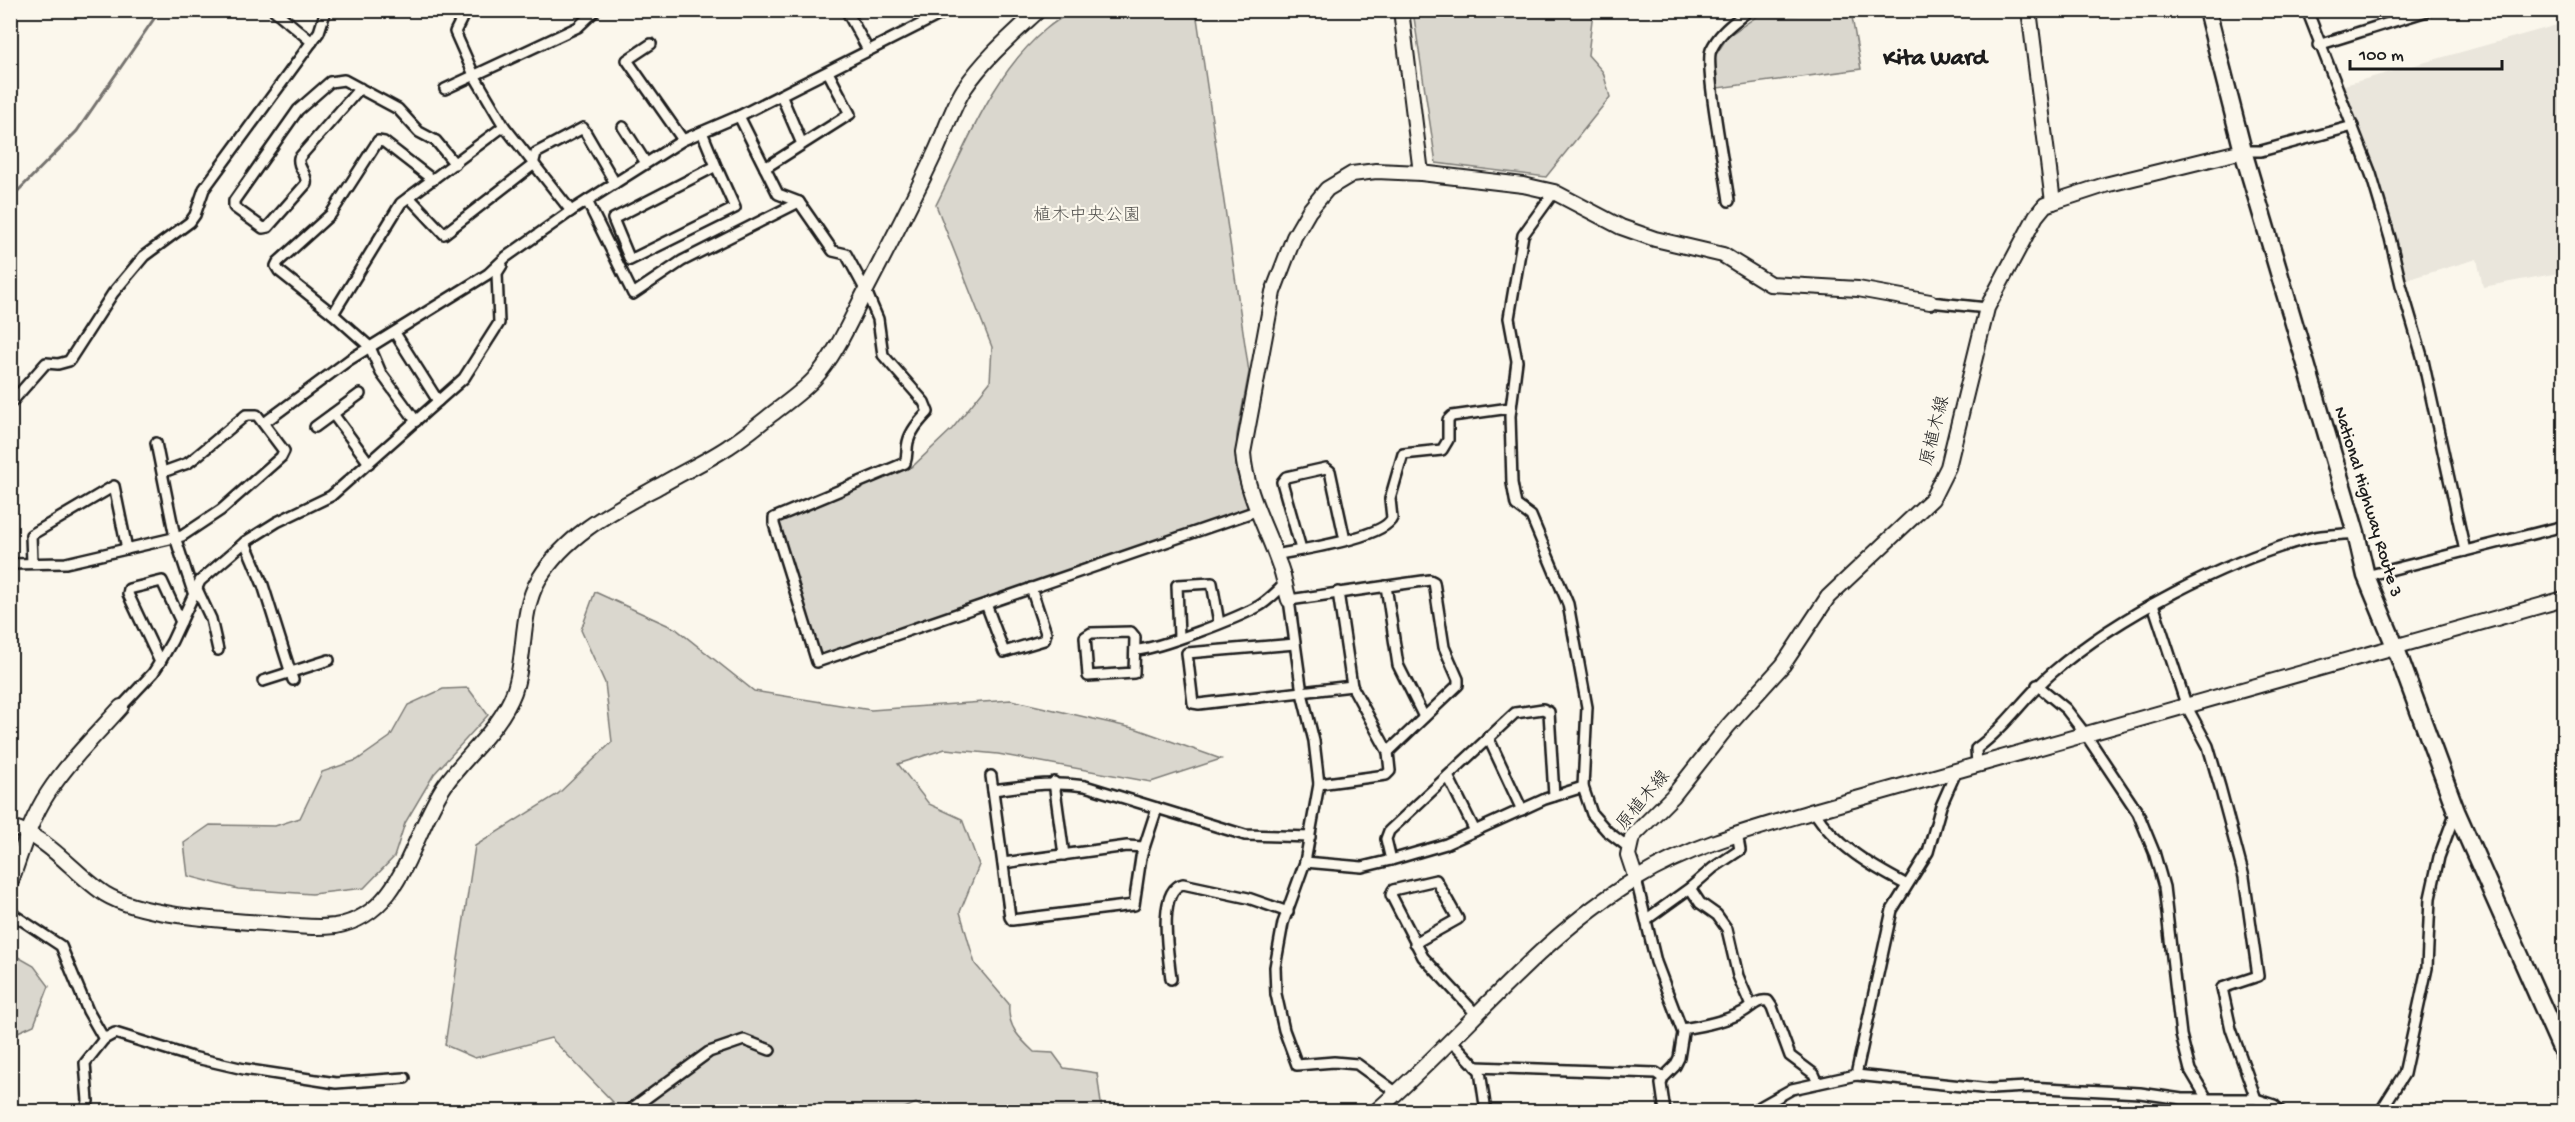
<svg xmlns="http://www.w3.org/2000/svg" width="2575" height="1122" font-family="'Gochi Hand','Klee One',sans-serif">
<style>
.built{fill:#eae6dc}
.green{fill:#dad7ce;stroke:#7b7a75;stroke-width:1.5}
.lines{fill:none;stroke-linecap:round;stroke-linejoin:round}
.stream{stroke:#74726e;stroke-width:3}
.street-casing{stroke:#1c1c1c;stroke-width:14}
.secondary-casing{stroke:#1c1c1c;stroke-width:18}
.highway-casing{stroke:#1c1c1c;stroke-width:21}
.street{stroke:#fbf7ec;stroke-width:9}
.secondary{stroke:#fbf7ec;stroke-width:14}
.highway{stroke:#fbf7ec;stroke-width:16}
.labels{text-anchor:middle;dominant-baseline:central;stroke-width:4.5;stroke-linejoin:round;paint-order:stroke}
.park-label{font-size:18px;fill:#555451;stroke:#fbf7ec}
.street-label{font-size:18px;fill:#1c1c1c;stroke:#fbf7ec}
.district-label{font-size:24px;font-weight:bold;fill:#1c1c1c;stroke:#fbf7ec}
</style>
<rect width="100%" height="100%" fill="#fbf7ec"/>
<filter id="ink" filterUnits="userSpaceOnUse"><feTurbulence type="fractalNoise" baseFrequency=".0167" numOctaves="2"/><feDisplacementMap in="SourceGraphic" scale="12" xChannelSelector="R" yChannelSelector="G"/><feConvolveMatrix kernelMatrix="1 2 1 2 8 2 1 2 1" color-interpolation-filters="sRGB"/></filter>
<g filter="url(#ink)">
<path class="built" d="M2564 23V272L2483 287 2477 259 2405 280 2395 237 2356 121 2341 86Z"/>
<g class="green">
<path d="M1763 10 1784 11 1789 15 1851 11 1861 69 1718 88 1715 56 1728 36 1759 15Z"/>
<path d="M1073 11H1196L1249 372 1237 435 1236 471 1248 508 826 655 819 652 777 525 783 516 913 466 952 429 990 382 992 347 936 205C967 144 992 74 1046 29 1054 22 1064 16 1073 11Z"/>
<path d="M1413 11H1593L1588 55 1603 72 1610 97 1546 177 1436 163Z"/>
<path d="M595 592 676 629 754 691 871 710 1011 700 1137 729 1221 759 1151 782 998 754 945 749 898 764 929 804 962 819 979 865 960 912 975 964 1009 1004C1007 1026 1019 1038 1034 1052L1053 1053 1064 1068 1097 1073 1102 1111 929 1112 916 1103 896 1112 592 1111 613 1102 551 1038 475 1058 445 1045 475 846 558 794 612 742 605 683 581 630Z"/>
<path d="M468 688 488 715 434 774 405 823 394 857 364 888 312 894 238 889 188 876 184 843 210 825 275 826 300 818 322 772 357 760 390 737 408 705 443 689Z"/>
<path d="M11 953 34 966 49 986 34 1025 11 1035Z"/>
</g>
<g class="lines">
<path class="stream" d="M10 199 77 131 160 10"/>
<defs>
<g id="street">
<path d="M274 10 312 42"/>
<path d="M466 10 455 32 474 75 504 126"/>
<path d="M846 10 868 50"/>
<path d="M2307 10 2371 174 2390 238 2401 285 2422 356 2465 551"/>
<path d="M651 44 627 60 683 140"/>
<path d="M2318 45 2430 10"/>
<path d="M360 88 299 158C297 169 308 173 306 184L268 227 263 228 234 207V201L298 110 330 82 344 80 398 109 419 132 436 141 455 164"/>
<path d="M445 89 578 27 596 10"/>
<path d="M781 95 802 144"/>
<path d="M739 116 778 194 799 202 833 251 846 254 866 291 878 319 883 355 924 402 928 412C920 421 911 430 908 442 906 450 908 455 905 463L774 518V524L817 662 1256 511"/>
<path d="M623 127 646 163"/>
<path d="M702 132 716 166 613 219 630 260 735 208 716 166"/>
<path d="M2243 151H2261L2353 126"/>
<path d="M765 168 850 114 828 72"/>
<path d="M1554 192 1523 235 1509 318 1517 361 1510 416 1512 483 1516 505 1531 516 1568 604 1587 707 1583 787 1592 814 1607 831 1628 847"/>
<path d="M409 197 444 234 533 165 536 153 583 128 615 183"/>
<path d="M587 201 633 294 682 261 799 202"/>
<path d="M1729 201C1726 176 1704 66 1711 50 1720 31 1734 23 1749 10"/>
<path d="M1930 302 1987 308"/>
<path d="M333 314 279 271 276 266 278 262 331 214 378 141 384 142 433 180"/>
<path d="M395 333 438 401"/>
<path d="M10 404 46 363 58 364 69 361 113 293 144 256 190 222 195 215 204 189 319 32 326 10"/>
<path d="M333 414 369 463"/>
<path d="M416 421 381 373 370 347 333 314 401 203 504 126 571 211"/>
<path d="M264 423 349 360 488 274 506 257 571 211 683 140 739 116 949 10"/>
<path d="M315 427 360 394"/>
<path d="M156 443 175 537 193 592"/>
<path d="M245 542 263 585 293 680"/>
<path d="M1301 549 1282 482 1286 477 1326 468 1330 471 1345 540"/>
<path d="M1275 555C1298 550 1384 538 1392 518L1390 499 1403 454 1442 450 1448 440V420L1452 416 1510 408"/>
<path d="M32 563 31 535 114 486 127 549"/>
<path d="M10 564 66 563 182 536 221 510 281 457 284 451 257 415H246L197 456 188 463 163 472"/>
<path d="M2366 576 2564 526"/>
<path d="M1386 586 1398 665 1424 717"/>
<path d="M196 587 211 619 218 650"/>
<path d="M986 604 1004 652 1044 640 1046 633 1031 588"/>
<path d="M2153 604 2187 707 2208 746 2220 787 2244 877 2258 976 2222 988 2231 1029 2256 1099"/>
<path d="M1131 632 1135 637 1134 673 1088 676 1085 637 1091 633Z"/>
<path d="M1179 637 1177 585 1212 583 1219 623"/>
<path d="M1295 644 1187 653 1193 703 1199 704 1352 686"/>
<path d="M1136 650C1158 649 1238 618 1259 606 1268 601 1276 592 1284 585"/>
<path d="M160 662 128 594 129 589 162 581 181 622"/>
<path d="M263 681 329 660"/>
<path d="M2037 685 2066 709 2086 735 2138 813 2154 852 2164 887 2181 1035 2190 1070 2206 1097"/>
<path d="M121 707 153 673 160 662 172 641 200 581 245 542 277 522 331 496 464 378 499 323 497 273 502 265"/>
<path d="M1488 737 1522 810"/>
<path d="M1388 752 1458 685V679L1444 647 1434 582 1430 580 1289 600 1302 693 1314 741 1319 784 1305 862 1283 923 1275 967 1276 994 1284 1030 1297 1065 1334 1062 1357 1064 1397 1093"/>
<path d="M1977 765 1976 749C2006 727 2025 696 2053 672 2118 616 2227 560 2310 538 2324 534 2341 535 2356 533"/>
<path d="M991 776 1010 917 1012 920 1134 905 1141 857 1157 808"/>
<path d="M1448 776 1475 831"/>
<path d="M1054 782 1064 855"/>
<path d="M1319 784 1386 775 1390 771 1388 752 1352 686 1338 592"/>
<path d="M993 790C1024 786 1054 781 1085 786L1245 835 1310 837"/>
<path d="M1814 811C1834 845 1873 867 1907 885"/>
<path d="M1391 860 1386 839 1389 831 1515 713 1543 709 1549 712 1554 796"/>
<path d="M1305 862 1362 867 1391 860 1446 844 1545 799 1583 787"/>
<path d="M1003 863 1127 846 1144 847"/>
<path d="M1636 879 1656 962 1683 1033 1679 1058 1675 1066 1663 1078 1661 1084 1665 1112"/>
<path d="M1690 888 1700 903 1717 915 1727 929 1738 976 1751 1006"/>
<path d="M10 909 14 915 61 946 88 1011 104 1039"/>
<path d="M1647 919 1690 888 1713 868 1740 850 1737 833"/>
<path d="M1415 943 1458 919 1436 880 1393 890 1391 895 1423 957 1476 1014"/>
<path d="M1171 979C1169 958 1156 890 1183 884L1248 898 1288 912"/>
<path d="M1682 1029C1702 1026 1724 1022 1743 1012 1752 1007 1757 999 1768 1001L1772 1007 1790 1056 1814 1074 1818 1083"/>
<path d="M1450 1039 1480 1071 1486 1112"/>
<path d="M1476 1067 1656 1073 1663 1078"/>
<path d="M1856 1075 1892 910 1928 852 1941 806 1956 772"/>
<path d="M86 1112 88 1101 85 1063 104 1039 115 1033 192 1057 244 1069 336 1083 405 1078"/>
<path d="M627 1112 709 1052 744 1040 770 1050"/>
<path d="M1751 1112 1792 1089 1856 1075 1991 1089 2027 1087 2140 1093 2182 1099H2256L2274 1105 2281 1112"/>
<path d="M2380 1112 2404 1074 2427 968 2430 898 2439 857 2456 811"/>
</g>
<g id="secondary">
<path d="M1401 10 1421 173"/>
<path d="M2029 10 2053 202"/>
<path d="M1289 600C1285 588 1284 575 1279 564 1266 526 1246 494 1243 453L1273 292 1294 237 1309 211 1327 189 1352 174 1376 171 1421 173 1523 185 1554 192 1621 227 1655 239 1723 255 1770 284 1858 289 1930 302"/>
<path d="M10 827C47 835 74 874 105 894 141 916 221 920 265 923 288 925 312 929 335 926 404 915 411 834 445 785 467 754 500 729 514 692 527 655 519 613 539 579 568 532 615 510 661 485 683 472 707 461 728 447 744 437 758 425 772 414 786 403 802 392 814 379 836 355 850 321 865 292 889 246 913 200 935 153 945 132 952 108 964 89 985 58 1012 35 1039 10"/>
<path d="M1636 879 1628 855 1632 837 1673 796 1728 726 1783 665 1828 597 1932 499 1948 467 1987 308 2036 216 2045 205 2053 202 2105 185 2243 151"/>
<path d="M10 884C21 853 30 820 48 793 68 762 96 735 121 707"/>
<path d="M1375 1112C1464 1036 1535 940 1636 879 1690 846 1753 829 1814 811L2564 599"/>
</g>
<path id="highway" d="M2207 10 2243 151 2356 533 2366 576 2395 646 2456 811 2564 1055"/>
</defs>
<use href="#street" class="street-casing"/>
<use href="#secondary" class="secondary-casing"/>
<use href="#highway" class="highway-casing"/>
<use href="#street" class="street"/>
<use href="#secondary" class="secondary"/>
<use href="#highway" class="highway"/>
</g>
</g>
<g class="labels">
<g class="park-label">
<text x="1087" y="216">植木中央公園</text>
</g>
<g class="street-label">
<text transform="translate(1936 431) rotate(-76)">原植木線</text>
<text transform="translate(2367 502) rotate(73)">National Highway Route 3</text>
<text transform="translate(1644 801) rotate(-50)">原植木線</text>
</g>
<g class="district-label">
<text x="1935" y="59">Kita Ward</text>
</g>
</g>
<rect width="2575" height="1122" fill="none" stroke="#fbf7ec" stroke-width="36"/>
<rect x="18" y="18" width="2539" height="1086" fill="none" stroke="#1c1c1c" stroke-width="2" filter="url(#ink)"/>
<path d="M2350 60v9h152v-9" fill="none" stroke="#1c1c1c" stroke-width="3"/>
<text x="2359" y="60" font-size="18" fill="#1c1c1c" stroke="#fbf7ec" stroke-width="4.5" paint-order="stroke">100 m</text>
</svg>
